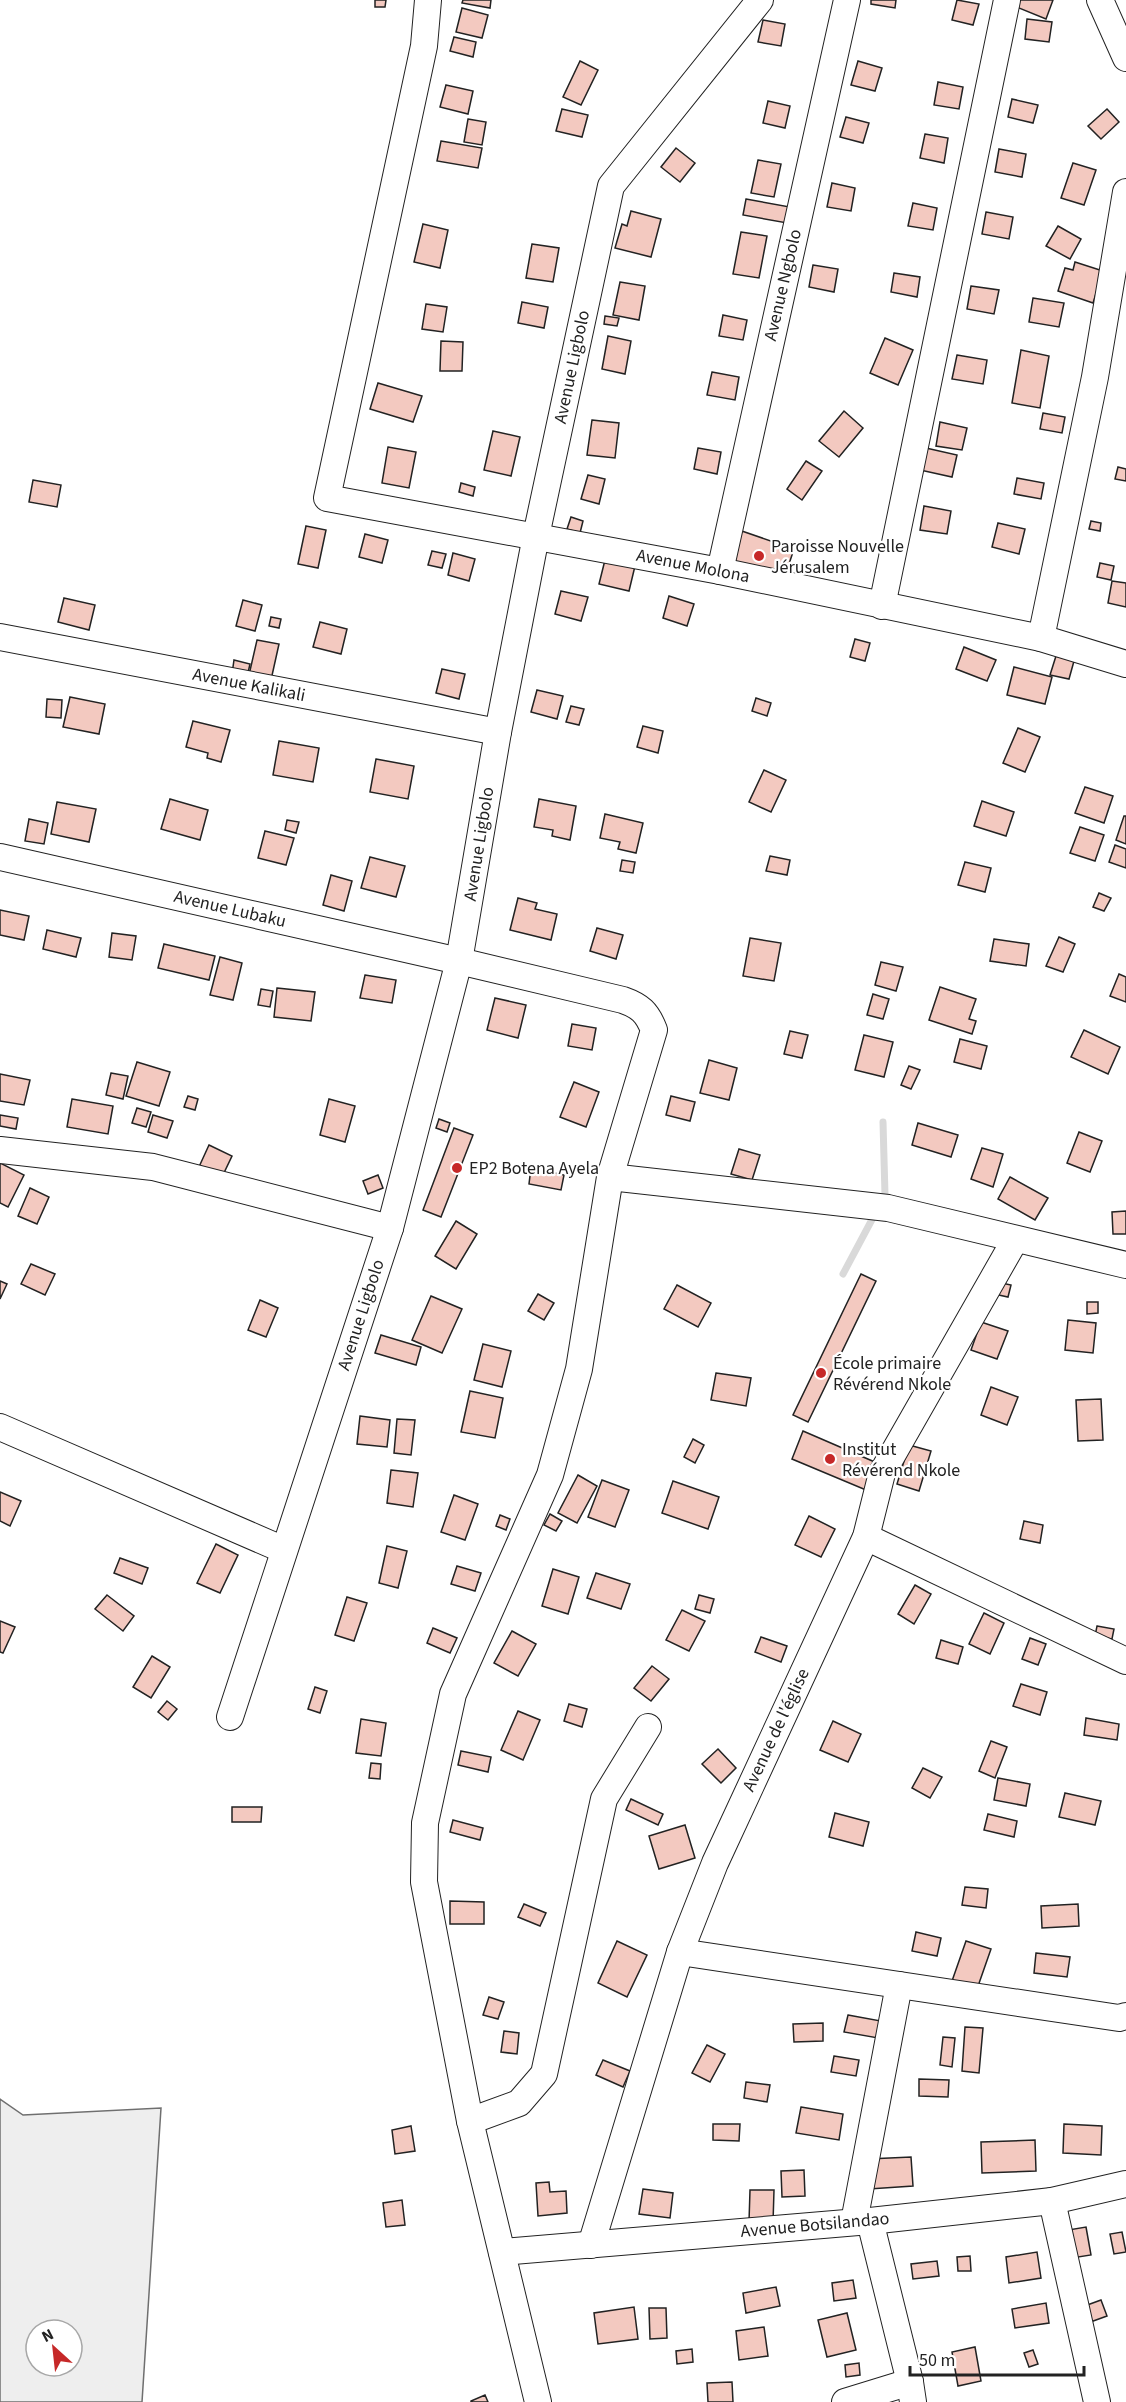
<svg xmlns="http://www.w3.org/2000/svg" width="1126" height="2402" font-family="'Source Sans 3',sans-serif">
<style>
.green{fill:#eee;stroke:#6f6f6f;stroke-width:1.5;fill-rule:evenodd}
.lines{fill:none;stroke-linecap:round;stroke-linejoin:round}
.stream{stroke:#d9d9d9;stroke-width:7}
.building{fill:#f3c9c0;stroke:#222;stroke-width:1.5}
.minor-casing{stroke:#222;stroke-width:28}
.minor{stroke:#fff;stroke-width:26}
.poi-dot{fill:#c62828;stroke:#fff;stroke-width:2}
.labels{text-anchor:middle;dominant-baseline:central;stroke-width:4.5;stroke-linejoin:round;paint-order:stroke}
.street-label{font-size:18px;fill:#222;stroke:#fff}
.poi-label{font-size:18px;fill:#222;stroke:#fff;text-anchor:start}
</style>
<rect width="100%" height="100%" fill="#fff"/>
<path class="green" d="M0 2099 23 2115 161 2108 142 2402H0ZM36 2330H72V2366H36Z"/>
<g class="lines">
<g class="stream">
<path d="M881 1203 885 1195 883 1122"/>
<path d="M843 1274 876 1212"/>
</g>
</g>
<g class="building">
<path d="M375 0H386L385 7H375Z"/>
<path d="M463 0H491L490 8 462 3Z"/>
<path d="M871 0H896L895 8 871 4Z"/>
<path d="M957 0 979 4 973 25 952 20Z"/>
<path d="M1016 0H1053L1046 19 1014 6Z"/>
<path d="M462 8 488 15 482 38 456 32Z"/>
<path d="M1027 19 1052 22 1049 42 1025 39Z"/>
<path d="M763 20 785 24 781 46 758 42Z"/>
<path d="M454 37 476 42 473 57 450 51Z"/>
<path d="M580 61 598 70 581 105 563 97Z"/>
<path d="M858 61 882 68 875 91 851 85Z"/>
<path d="M938 82 963 87 959 109 934 105Z"/>
<path d="M446 85 473 91 468 114 440 107Z"/>
<path d="M1012 99 1038 105 1033 123 1008 117Z"/>
<path d="M768 101 790 106 785 128 763 123Z"/>
<path d="M562 109 588 115 582 137 556 131Z"/>
<path d="M1107 109 1119 122 1101 139 1088 126Z"/>
<path d="M846 117 869 123 863 143 840 137Z"/>
<path d="M468 119 486 122 482 145 464 142Z"/>
<path d="M925 134 948 138 944 163 920 158Z"/>
<path d="M441 141 482 148 478 168 437 161Z"/>
<path d="M676 148 695 163 680 182 661 167Z"/>
<path d="M999 149 1026 154 1022 177 995 172Z"/>
<path d="M758 160 781 164 774 197 751 193Z"/>
<path d="M1073 163 1096 170 1084 205 1061 198Z"/>
<path d="M832 183 855 188 851 211 827 207Z"/>
<path d="M746 199 790 207 787 223 743 215Z"/>
<path d="M913 203 937 208 933 230 908 226Z"/>
<path d="M631 211 661 219 651 257 615 248 622 224 627 226Z"/>
<path d="M986 212 1013 217 1009 239 982 234Z"/>
<path d="M423 224 448 230 440 268 414 262Z"/>
<path d="M1058 226 1081 239 1070 259 1046 246Z"/>
<path d="M741 232 767 236 759 278 733 274Z"/>
<path d="M532 244 559 248 553 282 526 278Z"/>
<path d="M1075 262 1103 271 1093 303 1058 291 1065 268 1073 270Z"/>
<path d="M813 265 838 269 834 292 809 287Z"/>
<path d="M894 273 920 277 917 297 891 292Z"/>
<path d="M620 282 645 286 639 320 613 315Z"/>
<path d="M971 286 999 290 994 314 967 309Z"/>
<path d="M1033 298 1064 303 1059 327 1029 322Z"/>
<path d="M522 302 548 307 544 328 518 323Z"/>
<path d="M426 304 447 307 443 332 422 329Z"/>
<path d="M723 315 747 320 743 340 719 336Z"/>
<path d="M605 316 619 318 617 326 604 324Z"/>
<path d="M608 336 631 341 625 374 602 369Z"/>
<path d="M885 338 913 350 898 385 870 373Z"/>
<path d="M441 341 463 342 462 371H440Z"/>
<path d="M1021 350 1049 356 1040 408 1012 403Z"/>
<path d="M957 355 987 360 983 384 952 379Z"/>
<path d="M712 372 739 377 735 400 707 395Z"/>
<path d="M378 383 422 396 413 422 370 409Z"/>
<path d="M844 411 863 428 839 457 819 441Z"/>
<path d="M1043 413 1065 417 1062 433 1040 429Z"/>
<path d="M592 420 619 423 615 458 587 455Z"/>
<path d="M940 422 967 428 962 450 936 446Z"/>
<path d="M493 431 520 437 511 476 484 470Z"/>
<path d="M388 447 416 452 409 488 382 483Z"/>
<path d="M698 448 721 452 717 474 694 469Z"/>
<path d="M926 448 957 455 952 477 920 470Z"/>
<path d="M806 461 822 471 802 500 787 489Z"/>
<path d="M1118 467 1126 469V481L1115 479Z"/>
<path d="M588 475 605 479 599 504 581 499Z"/>
<path d="M1017 478 1044 483 1041 499 1014 494Z"/>
<path d="M33 480 61 485 57 507 29 502Z"/>
<path d="M461 483 475 487 473 496 459 492Z"/>
<path d="M924 506 951 511 947 534 920 530Z"/>
<path d="M571 517 583 521 580 533 567 529Z"/>
<path d="M1091 521 1101 523 1100 531 1089 529Z"/>
<path d="M998 523 1025 529 1019 554 992 547Z"/>
<path d="M306 526 326 530 318 568 298 564Z"/>
<path d="M736 529 794 549 783 582 725 563Z"/>
<path d="M365 534 388 540 382 563 359 557Z"/>
<path d="M432 551 446 554 442 568 428 565Z"/>
<path d="M453 553 475 559 469 581 448 575Z"/>
<path d="M605 560 635 566 629 591 599 584Z"/>
<path d="M1100 563 1114 566 1111 580 1097 577Z"/>
<path d="M1112 581 1126 583V607L1108 603Z"/>
<path d="M561 591 588 597 581 621 555 614Z"/>
<path d="M669 596 694 604 687 626 663 618Z"/>
<path d="M64 598 95 605 89 630 58 622Z"/>
<path d="M243 600 262 605 255 631 236 626Z"/>
<path d="M271 617 281 619 279 628 269 626Z"/>
<path d="M320 622 347 629 341 654 313 647Z"/>
<path d="M855 639 870 643 865 661 850 657Z"/>
<path d="M257 640 279 644 271 680 249 675Z"/>
<path d="M964 647 996 660 987 681 956 669Z"/>
<path d="M1056 656 1074 661 1069 679 1050 675Z"/>
<path d="M234 660 250 664 247 677 232 674Z"/>
<path d="M1014 667 1052 677 1045 704 1007 695Z"/>
<path d="M442 669 465 674 459 699 436 693Z"/>
<path d="M537 690 563 696 557 719 531 712Z"/>
<path d="M70 697 105 704 99 734 63 727Z"/>
<path d="M756 698 771 703 767 716 752 711Z"/>
<path d="M47 699 62 700 61 718 46 717Z"/>
<path d="M571 706 584 709 579 725 566 722Z"/>
<path d="M193 721 230 730 221 762 207 758 208 753 186 747Z"/>
<path d="M643 726 663 731 658 753 637 747Z"/>
<path d="M1018 728 1040 737 1025 772 1003 763Z"/>
<path d="M279 741 319 748 313 782 273 775Z"/>
<path d="M376 759 414 766 408 799 370 792Z"/>
<path d="M764 770 786 780 771 812 749 802Z"/>
<path d="M1085 787 1113 796 1104 823 1075 813Z"/>
<path d="M170 799 208 810 200 840 161 829Z"/>
<path d="M539 799 576 806 570 840 552 836 553 830 534 827Z"/>
<path d="M982 801 1014 812 1006 836 974 826Z"/>
<path d="M57 802 96 809 89 842 51 834Z"/>
<path d="M605 814 643 823 636 853 618 849 620 842 600 838Z"/>
<path d="M1124 816H1126V844L1116 840Z"/>
<path d="M29 819 48 823 44 844 25 841Z"/>
<path d="M287 820 299 822 296 833 285 830Z"/>
<path d="M1080 827 1104 835 1095 861 1070 853Z"/>
<path d="M265 831 294 838 286 865 258 858Z"/>
<path d="M1115 845 1126 849V868L1109 862Z"/>
<path d="M770 856 790 860 787 875 766 871Z"/>
<path d="M370 857 405 866 396 897 361 888Z"/>
<path d="M622 860 635 862 633 873 620 871Z"/>
<path d="M965 862 991 868 985 892 958 885Z"/>
<path d="M331 875 352 881 344 911 323 905Z"/>
<path d="M1099 893 1111 898 1104 911 1093 907Z"/>
<path d="M518 898 537 903 535 909 557 914 551 940 510 930Z"/>
<path d="M0 910 29 916 24 940 0 935Z"/>
<path d="M597 928 623 935 616 959 590 951Z"/>
<path d="M47 930 81 938 76 957 43 949Z"/>
<path d="M112 933 136 936 132 960 109 957Z"/>
<path d="M1059 937 1075 944 1063 972 1046 966Z"/>
<path d="M750 938 781 943 774 981 743 976Z"/>
<path d="M994 939 1029 944 1026 966 990 961Z"/>
<path d="M164 944 215 956 209 980 158 968Z"/>
<path d="M220 957 242 963 233 1000 210 995Z"/>
<path d="M881 962 903 967 896 991 875 985Z"/>
<path d="M1119 974 1126 977V1002L1110 996Z"/>
<path d="M365 975 396 980 392 1003 360 998Z"/>
<path d="M940 987 976 999 969 1019 976 1021 972 1034 929 1020Z"/>
<path d="M277 988 315 992 311 1021 274 1017Z"/>
<path d="M261 989 273 991 270 1007 258 1005Z"/>
<path d="M873 994 889 999 883 1019 867 1015Z"/>
<path d="M495 998 526 1005 518 1038 487 1030Z"/>
<path d="M572 1024 596 1028 592 1050 568 1046Z"/>
<path d="M1084 1030 1120 1047 1108 1074 1071 1057Z"/>
<path d="M790 1031 808 1035 802 1058 784 1054Z"/>
<path d="M864 1035 893 1042 884 1077 855 1070Z"/>
<path d="M960 1039 987 1046 981 1069 954 1062Z"/>
<path d="M709 1060 737 1068 729 1100 700 1093Z"/>
<path d="M137 1062 170 1072 159 1106 126 1096Z"/>
<path d="M909 1066 920 1070 911 1089 901 1085Z"/>
<path d="M111 1073 128 1076 123 1099 106 1095Z"/>
<path d="M0 1074 30 1080 24 1105 0 1101Z"/>
<path d="M574 1082 599 1092 586 1127 560 1117Z"/>
<path d="M188 1096 198 1099 195 1110 184 1107Z"/>
<path d="M671 1096 695 1102 690 1121 666 1115Z"/>
<path d="M72 1099 113 1106 108 1134 67 1127Z"/>
<path d="M329 1099 355 1106 345 1142 320 1135Z"/>
<path d="M137 1108 151 1112 146 1127 132 1123Z"/>
<path d="M0 1115 18 1118 16 1129 0 1126Z"/>
<path d="M153 1115 173 1121 167 1138 148 1132Z"/>
<path d="M439 1119 450 1123 447 1132 436 1128Z"/>
<path d="M918 1123 958 1135 951 1157 912 1145Z"/>
<path d="M454 1128 473 1135 441 1217 423 1210Z"/>
<path d="M1079 1132 1102 1141 1090 1172 1067 1163Z"/>
<path d="M209 1145 232 1156 221 1179 198 1169Z"/>
<path d="M982 1148 1003 1154 993 1187 971 1179Z"/>
<path d="M739 1149 760 1155 752 1180 731 1174Z"/>
<path d="M0 1163 24 1175 8 1207 0 1203Z"/>
<path d="M531 1168 564 1175 561 1190 529 1184Z"/>
<path d="M378 1175 383 1188 368 1194 363 1181Z"/>
<path d="M1010 1177 1048 1198 1035 1220 998 1199Z"/>
<path d="M30 1188 49 1197 37 1224 18 1216Z"/>
<path d="M1126 1211V1234H1113L1112 1212Z"/>
<path d="M456 1221 477 1234 456 1269 435 1256Z"/>
<path d="M31 1264 55 1274 45 1295 21 1284Z"/>
<path d="M861 1274 876 1281 808 1422 793 1415Z"/>
<path d="M0 1281 7 1284 0 1299Z"/>
<path d="M997 1282 1011 1285 1008 1297 994 1294Z"/>
<path d="M677 1285 711 1303 698 1327 664 1309Z"/>
<path d="M538 1294 554 1303 544 1320 528 1311Z"/>
<path d="M431 1296 462 1309 442 1353 412 1340Z"/>
<path d="M260 1300 278 1308 266 1337 248 1330Z"/>
<path d="M1087 1302H1098V1313L1087 1314Z"/>
<path d="M1068 1320 1096 1323 1093 1353 1065 1350Z"/>
<path d="M981 1322 1008 1331 997 1359 971 1350Z"/>
<path d="M381 1335 421 1347 416 1365 375 1353Z"/>
<path d="M483 1344 511 1351 502 1387 474 1380Z"/>
<path d="M716 1373 751 1378 746 1406 711 1400Z"/>
<path d="M991 1387 1018 1397 1007 1425 981 1415Z"/>
<path d="M470 1391 503 1398 495 1438 461 1432Z"/>
<path d="M1101 1399 1103 1440 1078 1441 1076 1400Z"/>
<path d="M360 1416 390 1420 387 1447 357 1444Z"/>
<path d="M397 1419 415 1420 411 1455 394 1453Z"/>
<path d="M803 1431 877 1463 866 1490 792 1459Z"/>
<path d="M693 1439 704 1445 695 1463 684 1457Z"/>
<path d="M909 1445 931 1451 919 1491 897 1484Z"/>
<path d="M391 1470 418 1473 413 1507 387 1503Z"/>
<path d="M578 1475 597 1486 577 1523 558 1513Z"/>
<path d="M602 1480 629 1490 615 1527 588 1517Z"/>
<path d="M673 1481 719 1497 708 1529 662 1513Z"/>
<path d="M0 1492 21 1501 10 1526 0 1521Z"/>
<path d="M454 1495 478 1504 465 1540 441 1532Z"/>
<path d="M550 1514 562 1521 556 1531 544 1525Z"/>
<path d="M500 1515 510 1519 506 1530 496 1526Z"/>
<path d="M809 1516 835 1529 821 1557 795 1545Z"/>
<path d="M1024 1521 1043 1525 1040 1543 1020 1539Z"/>
<path d="M216 1544 238 1555 220 1593 197 1583Z"/>
<path d="M387 1546 407 1551 398 1588 379 1583Z"/>
<path d="M120 1558 148 1568 142 1584 114 1573Z"/>
<path d="M457 1566 481 1573 475 1591 451 1584Z"/>
<path d="M553 1569 579 1577 568 1614 542 1606Z"/>
<path d="M596 1573 630 1584 621 1609 587 1598Z"/>
<path d="M915 1585 931 1594 914 1624 898 1614Z"/>
<path d="M107 1595 134 1616 123 1631 95 1609Z"/>
<path d="M699 1595 714 1599 710 1613 695 1609Z"/>
<path d="M347 1597 367 1603 354 1641 335 1635Z"/>
<path d="M682 1610 705 1621 689 1651 666 1640Z"/>
<path d="M984 1613 1004 1623 990 1654 969 1644Z"/>
<path d="M0 1621 15 1627 3 1653 0 1652Z"/>
<path d="M1097 1626 1114 1629 1112 1639 1095 1636Z"/>
<path d="M433 1628 457 1638 450 1653 427 1643Z"/>
<path d="M512 1631 536 1644 518 1676 494 1663Z"/>
<path d="M761 1637 787 1646 781 1662 755 1652Z"/>
<path d="M1030 1638 1046 1644 1038 1665 1022 1659Z"/>
<path d="M941 1640 963 1647 958 1664 936 1658Z"/>
<path d="M152 1656 170 1667 151 1698 133 1687Z"/>
<path d="M652 1666 669 1679 651 1701 634 1688Z"/>
<path d="M1021 1684 1047 1692 1040 1715 1013 1706Z"/>
<path d="M315 1687 327 1691 320 1713 308 1709Z"/>
<path d="M167 1701 177 1709 168 1720 158 1712Z"/>
<path d="M569 1704 587 1709 582 1727 564 1721Z"/>
<path d="M518 1711 540 1720 523 1760 501 1750Z"/>
<path d="M1086 1718 1119 1724 1117 1740 1084 1735Z"/>
<path d="M361 1719 386 1723 381 1756 356 1753Z"/>
<path d="M833 1721 861 1734 848 1762 820 1750Z"/>
<path d="M991 1741 1007 1747 995 1778 979 1771Z"/>
<path d="M718 1749 736 1768 721 1783 702 1764Z"/>
<path d="M461 1751 491 1757 488 1772 458 1765Z"/>
<path d="M371 1763 381 1764 380 1779 369 1778Z"/>
<path d="M923 1768 942 1777 930 1798 912 1788Z"/>
<path d="M998 1778 1030 1784 1026 1806 994 1800Z"/>
<path d="M1065 1793 1101 1801 1095 1825 1059 1817Z"/>
<path d="M631 1799 663 1814 658 1825 626 1810Z"/>
<path d="M232 1807H262L261 1822H232Z"/>
<path d="M835 1813 869 1822 863 1846 829 1837Z"/>
<path d="M988 1814 1017 1821 1014 1837 984 1830Z"/>
<path d="M453 1820 483 1828 480 1840 450 1832Z"/>
<path d="M685 1825 695 1858 659 1869 649 1836Z"/>
<path d="M965 1887 988 1889 986 1908 962 1905Z"/>
<path d="M450 1901 484 1902V1924H450Z"/>
<path d="M524 1904 546 1913 540 1926 518 1917Z"/>
<path d="M1078 1904 1079 1926 1042 1928 1041 1906Z"/>
<path d="M916 1932 941 1938 937 1956 912 1951Z"/>
<path d="M617 1941 647 1955 627 1997 598 1983Z"/>
<path d="M966 1941 991 1949 977 1989 952 1981Z"/>
<path d="M1036 1953 1070 1957 1067 1977 1034 1973Z"/>
<path d="M489 1997 504 2002 498 2019 483 2015Z"/>
<path d="M848 2015 881 2021 878 2038 844 2032Z"/>
<path d="M823 2023V2041L794 2042 793 2024Z"/>
<path d="M965 2027 983 2028 979 2073 962 2071Z"/>
<path d="M504 2031 519 2033 517 2054 501 2052Z"/>
<path d="M943 2037 955 2038 952 2067 940 2065Z"/>
<path d="M707 2045 725 2054 710 2082 692 2073Z"/>
<path d="M834 2056 859 2060 856 2076 831 2072Z"/>
<path d="M603 2060 630 2071 623 2087 596 2075Z"/>
<path d="M919 2079 949 2080 948 2097 919 2096Z"/>
<path d="M746 2082 770 2085 767 2102 744 2098Z"/>
<path d="M801 2107 843 2114 839 2140 796 2133Z"/>
<path d="M713 2124H740L739 2141 713 2140Z"/>
<path d="M1064 2124 1102 2126 1101 2155 1063 2153Z"/>
<path d="M411 2126 415 2151 395 2154 392 2130Z"/>
<path d="M1035 2140 1036 2171 982 2173 981 2142Z"/>
<path d="M911 2157 913 2186 869 2189 868 2159Z"/>
<path d="M804 2170 805 2196 782 2197 781 2171Z"/>
<path d="M549 2182 550 2192 566 2191 567 2213 538 2216 536 2183Z"/>
<path d="M643 2189 673 2193 670 2218 639 2214Z"/>
<path d="M750 2190H774L773 2223 749 2222Z"/>
<path d="M402 2200 405 2225 386 2227 383 2203Z"/>
<path d="M1086 2227 1091 2255 1072 2258 1068 2230Z"/>
<path d="M1122 2232 1126 2252 1114 2254 1110 2234Z"/>
<path d="M1037 2252 1041 2278 1009 2283 1006 2257Z"/>
<path d="M970 2256 971 2271H958L957 2257Z"/>
<path d="M937 2261 939 2276 913 2279 911 2264Z"/>
<path d="M853 2280 856 2298 834 2301 832 2283Z"/>
<path d="M776 2287 780 2306 746 2313 743 2293Z"/>
<path d="M1101 2300 1107 2316 1085 2324 1079 2308Z"/>
<path d="M1046 2303 1049 2323 1015 2328 1012 2309Z"/>
<path d="M634 2307 638 2339 598 2344 594 2313Z"/>
<path d="M649 2308H666L667 2338 650 2339Z"/>
<path d="M847 2313 856 2350 827 2357 818 2320Z"/>
<path d="M764 2327 768 2356 739 2360 736 2331Z"/>
<path d="M975 2347 981 2381 958 2386 952 2352Z"/>
<path d="M692 2349 693 2362 677 2364 676 2351Z"/>
<path d="M1033 2350 1038 2364 1029 2367 1024 2353Z"/>
<path d="M859 2363 860 2375 846 2377 845 2365Z"/>
<path d="M732 2382 733 2402H708L707 2383Z"/>
<path d="M485 2395 488 2402H471V2401Z"/>
</g>
<g class="lines">
<defs>
<g id="minor">
<path d="M428 0 424 46 327 498 720 571 1041 638 1126 664"/>
<path d="M1100 0 1126 58"/>
<path d="M720 571 847 0"/>
<path d="M882 606 1007 0"/>
<path d="M0 637 498 732"/>
<path d="M1041 638 1095 377 1126 192"/>
<path d="M0 857 459 961 623 1000C640 1006 647 1012 654 1030L610 1177 579 1369 550 1475 453 1694 425 1823 424 1882 470 2121 538 2402"/>
<path d="M0 1150 153 1167 390 1228"/>
<path d="M610 1177 888 1208 1126 1265"/>
<path d="M0 1427 284 1550"/>
<path d="M866 1537 1126 1661"/>
<path d="M230 1717 390 1228 459 961 498 732 536 536 611 186 760 0"/>
<path d="M680 1952 1119 2018 1126 2016"/>
<path d="M470 2121 519 2103 544 2074 604 1799 648 1727"/>
<path d="M1052 2201 1097 2402"/>
<path d="M870 2221 910 2382 913 2402"/>
<path d="M854 2222 899 1985"/>
<path d="M591 2245 680 1952 715 1863 866 1537 882 1473 1015 1240"/>
<path d="M502 2252 870 2221 1052 2201 1126 2184"/>
<path d="M845 2402 910 2382"/>
</g>
</defs>
<use href="#minor" class="minor-casing"/>
<use href="#minor" class="minor"/>
</g>
<g class="poi-dot">
<circle cx="759" cy="556" r="6"/>
<circle cx="457" cy="1168" r="6"/>
<circle cx="821" cy="1373" r="6"/>
<circle cx="830" cy="1459" r="6"/>
</g>
<g class="labels">
<g class="street-label">
<text transform="translate(783 285) rotate(-77)">Avenue Ngbolo</text>
<text transform="translate(572 367) rotate(-78)">Avenue Ligbolo</text>
<text transform="translate(693 566) rotate(11)">Avenue Molona</text>
<text transform="translate(249 685) rotate(11)">Avenue Kalikali</text>
<text transform="translate(479 844) rotate(-81)">Avenue Ligbolo</text>
<text transform="translate(230 909) rotate(13)">Avenue Lubaku</text>
<text transform="translate(361 1315) rotate(-72)">Avenue Ligbolo</text>
<text transform="translate(776 1730) rotate(-65)">Avenue de l'église</text>
<text transform="translate(815 2225) rotate(-5)">Avenue Botsilandao</text>
</g>
<g class="poi-label">
<text x="771" y="546">Paroisse Nouvelle<tspan x="771" dy="21">Jérusalem</tspan></text>
<text x="469" y="1168">EP2 Botena Ayela</text>
<text x="833" y="1363">École primaire<tspan x="833" dy="21">Révérend Nkole</tspan></text>
<text x="842" y="1449">Institut<tspan x="842" dy="21">Révérend Nkole</tspan></text>
</g>
</g>
<g transform="translate(54 2348) rotate(333)"><circle r="28" fill="#ffffff" stroke="#a7a7a7" stroke-width="1.5"/>
<path d="M0-4.5L10 22L0 15L-10 22Z" fill="#c62828"/>
<text y="-9" font-size="16" font-weight="bold" text-anchor="middle" fill="#222222">N</text>
</g>
<path d="M910 2366v9h174v-9" fill="none" stroke="#222222" stroke-width="3"/>
<text x="919" y="2366" font-size="18" fill="#222222" stroke="#ffffff" stroke-width="4.5" paint-order="stroke">50 m</text>
</svg>
